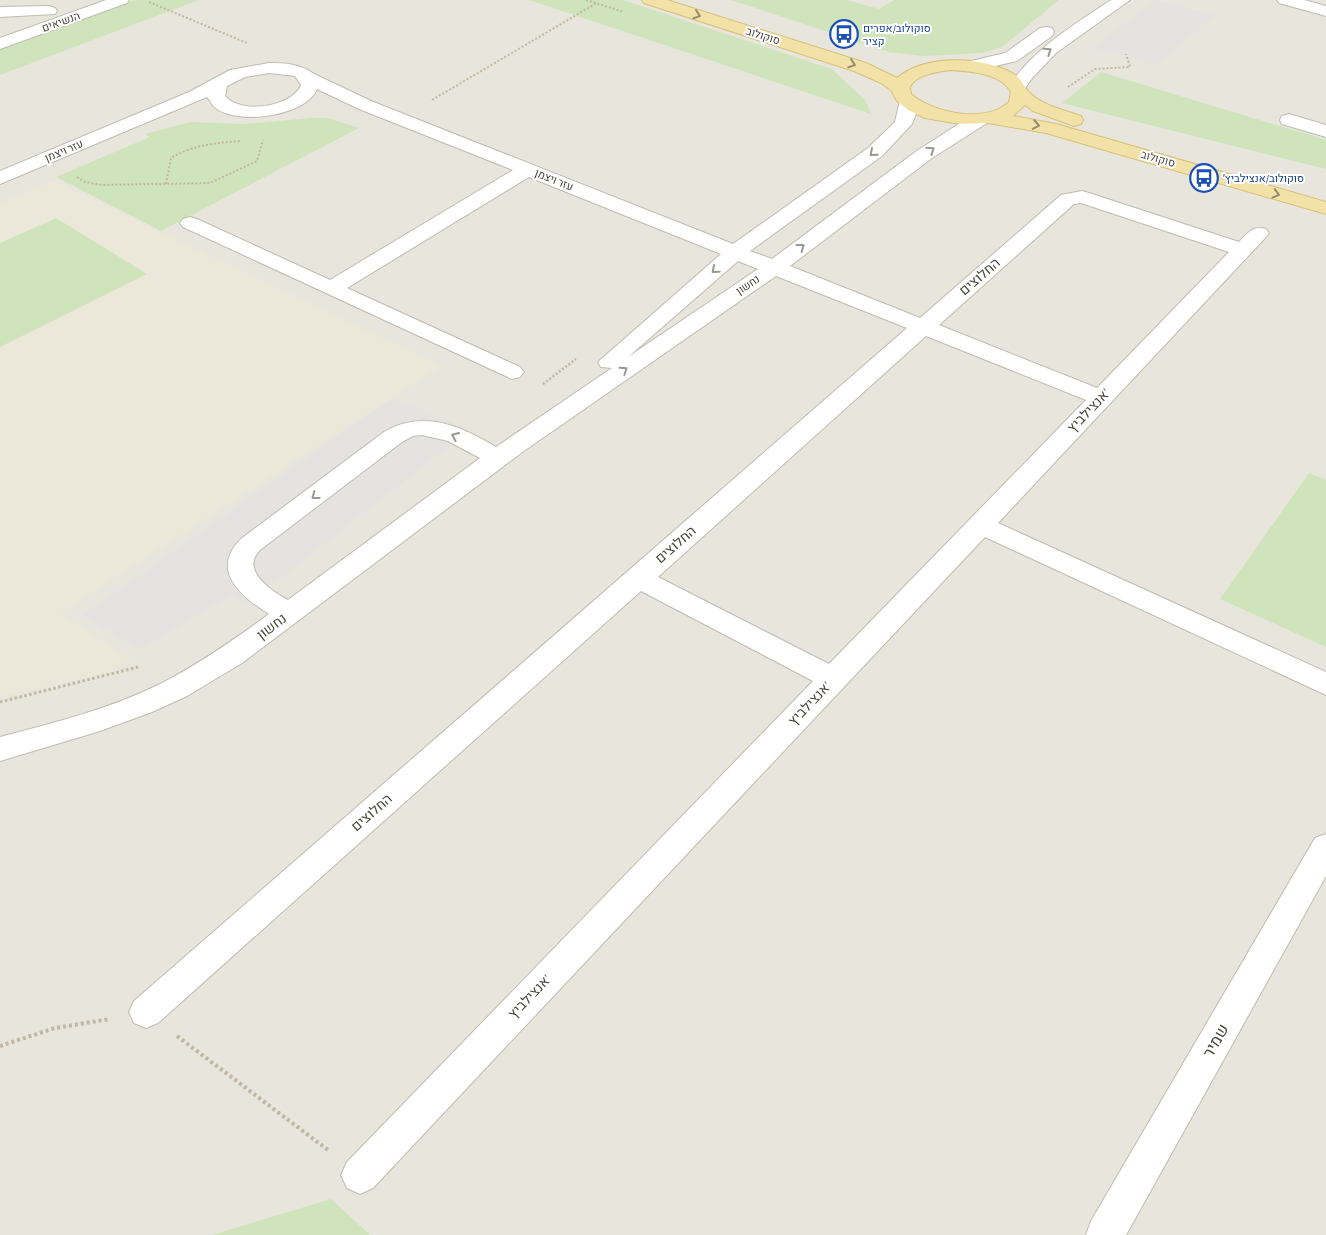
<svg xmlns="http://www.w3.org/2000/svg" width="1326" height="1235" font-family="'Alegreya Sans',Heebo,sans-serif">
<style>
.residential{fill:#e8e5dc}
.education{fill:#ece8d9}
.green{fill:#cfe4bb}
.parking{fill:#e4e3e1}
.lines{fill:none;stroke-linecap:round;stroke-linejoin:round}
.minor-casing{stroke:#bfbbb0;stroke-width:2}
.major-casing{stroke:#d7c079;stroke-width:2}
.path-far3{stroke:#c0b7a3;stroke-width:2;stroke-dasharray:2 2;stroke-linecap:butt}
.path-far2{stroke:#c0b7a3;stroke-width:2.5;stroke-dasharray:2 2;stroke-linecap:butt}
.path-far1{stroke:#c0b7a3;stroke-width:3;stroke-dasharray:2.5 2.5;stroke-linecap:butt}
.path{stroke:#c0b7a3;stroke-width:4;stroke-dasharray:3 3;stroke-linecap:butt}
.minor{fill:#fff;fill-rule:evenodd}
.major{fill:#f3e2a8;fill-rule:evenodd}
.oneway{stroke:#968b6c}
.oneway2{stroke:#9b9893}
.labels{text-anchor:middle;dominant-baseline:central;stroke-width:4;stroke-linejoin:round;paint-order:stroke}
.far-street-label{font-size:11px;fill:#49443b;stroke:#fff}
.far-transit-label{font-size:11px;fill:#164399;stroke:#fff;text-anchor:start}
.street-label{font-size:14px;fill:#49443b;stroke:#fff}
.near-street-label{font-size:16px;fill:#49443b;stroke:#fff}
</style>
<rect width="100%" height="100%" fill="#f5f3ed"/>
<rect class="residential" x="0" y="0" width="1326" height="1235"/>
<path class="education" d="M53 181 441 366 60 613 130 659 110 672 0 697V204Z"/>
<g class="green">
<path d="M135 0H199L0 75V48Z"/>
<path d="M529 0H623L832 69 865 100 871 114Z"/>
<path d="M731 0H847L879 9 894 0H1059L1002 47 982 53 924 56 889 52Z"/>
<path d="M1101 72 1326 140V169L1062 103Z"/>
<path d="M311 118H328L359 128 161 231 56 177 150 137 145 134 190 122 245 124Z"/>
<path d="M56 218 147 274 0 347V243Z"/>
<path d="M1309 473 1326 480V647L1220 599Z"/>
<path d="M331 1199 370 1235H212Z"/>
</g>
<g class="parking">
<path d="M1157 0 1215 15 1155 65 1093 48Z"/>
<path d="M394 397 470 430 247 604 231 595 139 650 83 615Z"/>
</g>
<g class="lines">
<defs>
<g id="minor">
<path d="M106 0H129L127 3 0 49V38Z"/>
<path d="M1111 0H1130L1056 53 1033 77 1023 91H1011L1008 87C1035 48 1072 26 1111 0Z"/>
<path d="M1277 0H1304L1326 6V16L1279 3Z"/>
<path d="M49 6 55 8 57 11 55 14 0 17V7Z"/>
<path d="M1046 27 1052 28 1054 32 1052 36 1017 61 973 71 967 70 964 66 967 62 1005 53 1040 28Z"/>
<path d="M269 63C285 63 301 64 314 74L371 101 733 244 868 148 895 122 901 96H913L916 100V114L912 124 882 156 750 251 772 259 918 150 973 115H987L989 119 987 123 932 158 790 266 920 318 1061 195 1082 191 1089 193 1239 242C1248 233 1253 225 1266 229L1269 233 1266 237 998 523 1326 672V695L985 537 373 1188 360 1194 347 1188 341 1175 347 1162 813 681 641 591 158 1023 146 1028 134 1023 129 1012 134 1001 907 328 776 276 521 453 242 663 187 696 152 712 100 731 0 761V737C53 723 106 710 156 686 196 666 232 641 269 614 240 596 209 569 242 538L384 432C423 409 461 426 496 447L612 368 601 367 598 362 721 254 529 177 347 288 520 367 524 372 520 377 512 379 183 227 180 223 183 219 190 217 197 219 330 280 513 170 359 109 317 89C306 116 240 125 217 109 213 107 210 100 207 97L0 184V171L189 92 230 70ZM269 73 295 76 301 85C292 107 241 115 225 96L227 86 245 77ZM1081 203 1229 252 1097 388 939 325 1074 204ZM738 261 758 269 628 357ZM926 336 1086 400 829 664 658 577ZM422 435 448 441 480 458 288 600C271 591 240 570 260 550L402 442 413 436Z"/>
<path d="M1289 114 1326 125V137L1282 124 1280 120 1282 116Z"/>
<path d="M1326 834V876L1126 1235H1086L1091 1221 1315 838Z"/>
</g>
<path id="major" d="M642 0H667L866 63 897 78C925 54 983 56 1014 74 1022 79 1023 86 1029 92 1041 105 1064 110 1081 116L1083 120 1081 124 1074 126 1033 111 1025 105 1013 116 1056 124 1326 202V214L1046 133 988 123 960 124 925 118 908 110 897 101 891 90 881 83 854 71 644 3ZM950 70C969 71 1001 73 1011 92L1009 102C985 124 933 113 911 94L910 87C917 74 937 72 950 70Z"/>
</defs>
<use href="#minor" class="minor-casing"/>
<use href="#major" class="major-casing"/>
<g class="path-far3">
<path d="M586 0 624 12"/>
<path d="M149 2 247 43"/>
<path d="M1068 87 1095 69 1130 67 1126 54"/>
<path d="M432 100 595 4"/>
<path d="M77 177 85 182 102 185 210 183 257 161 263 140"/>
<path d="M166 184 171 158C193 145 215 143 240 141"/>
</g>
<path class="path-far2" d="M543 384 576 359"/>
<path class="path-far1" d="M0 702 138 667"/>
<g class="path">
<path d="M177 1036 328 1150"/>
<path d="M0 1046 55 1028 110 1019"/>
</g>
<use href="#minor" class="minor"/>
<use href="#major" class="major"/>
</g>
<defs><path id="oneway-chevron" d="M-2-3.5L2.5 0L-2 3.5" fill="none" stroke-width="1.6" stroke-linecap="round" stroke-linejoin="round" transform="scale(1.25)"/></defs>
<g class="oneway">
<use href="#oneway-chevron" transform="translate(697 15) rotate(18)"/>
<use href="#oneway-chevron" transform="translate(852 64) rotate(18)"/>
<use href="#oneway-chevron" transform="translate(1036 125) rotate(11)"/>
<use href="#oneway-chevron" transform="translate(1276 194) rotate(15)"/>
</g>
<g class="oneway2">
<use href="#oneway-chevron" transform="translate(1048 51) rotate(-34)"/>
<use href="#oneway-chevron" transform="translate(931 150) rotate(-35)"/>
<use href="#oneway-chevron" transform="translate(873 153) rotate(139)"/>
<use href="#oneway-chevron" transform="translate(801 247) rotate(-37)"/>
<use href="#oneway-chevron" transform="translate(715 270) rotate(139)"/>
<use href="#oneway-chevron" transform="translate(624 370) rotate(-34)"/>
<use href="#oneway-chevron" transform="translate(455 436) rotate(-157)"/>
<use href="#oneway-chevron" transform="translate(315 496) rotate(143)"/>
</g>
<defs>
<symbol id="bus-ring" viewBox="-11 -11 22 22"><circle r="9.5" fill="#fff" stroke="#1a4fb4" stroke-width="1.5"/><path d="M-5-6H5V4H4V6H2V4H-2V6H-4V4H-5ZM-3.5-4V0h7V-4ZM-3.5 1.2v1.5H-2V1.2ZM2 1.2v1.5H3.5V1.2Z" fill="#1a4fb4"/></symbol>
</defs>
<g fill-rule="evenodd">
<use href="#bus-ring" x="828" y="18" width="32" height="32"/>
<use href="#bus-ring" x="1188" y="162" width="32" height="32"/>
</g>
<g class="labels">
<g class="far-street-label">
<text transform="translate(61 22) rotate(-20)">הנשיאים</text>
<text transform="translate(763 36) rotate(18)">סוקולוב</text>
<text transform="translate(64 151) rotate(-23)">עזר ויצמן</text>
<text transform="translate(1158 159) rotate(16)">סוקולוב</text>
<text transform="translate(554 180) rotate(22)">עזר ויצמן</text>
<text transform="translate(748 285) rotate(-34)">נחשון</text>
</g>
<g class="far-transit-label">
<text x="863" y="28">סוקולוב/אפרים<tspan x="863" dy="13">קציר</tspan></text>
<text x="1223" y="178">סוקולוב/אנצילביץ׳</text>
</g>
<g class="street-label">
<text transform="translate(980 277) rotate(-41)">החלוצים</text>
<text transform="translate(1089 411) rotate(-46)">אנצילביץ'</text>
<text transform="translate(676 545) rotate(-41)">החלוצים</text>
<text transform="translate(272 627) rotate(-37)">נחשון</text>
<text transform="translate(810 704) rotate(-46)">אנצילביץ'</text>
<text transform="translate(372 813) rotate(-41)">החלוצים</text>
<text transform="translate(530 997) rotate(-46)">אנצילביץ'</text>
</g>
<g class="near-street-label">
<text transform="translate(1216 1041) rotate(-60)">שמיר</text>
</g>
</g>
</svg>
